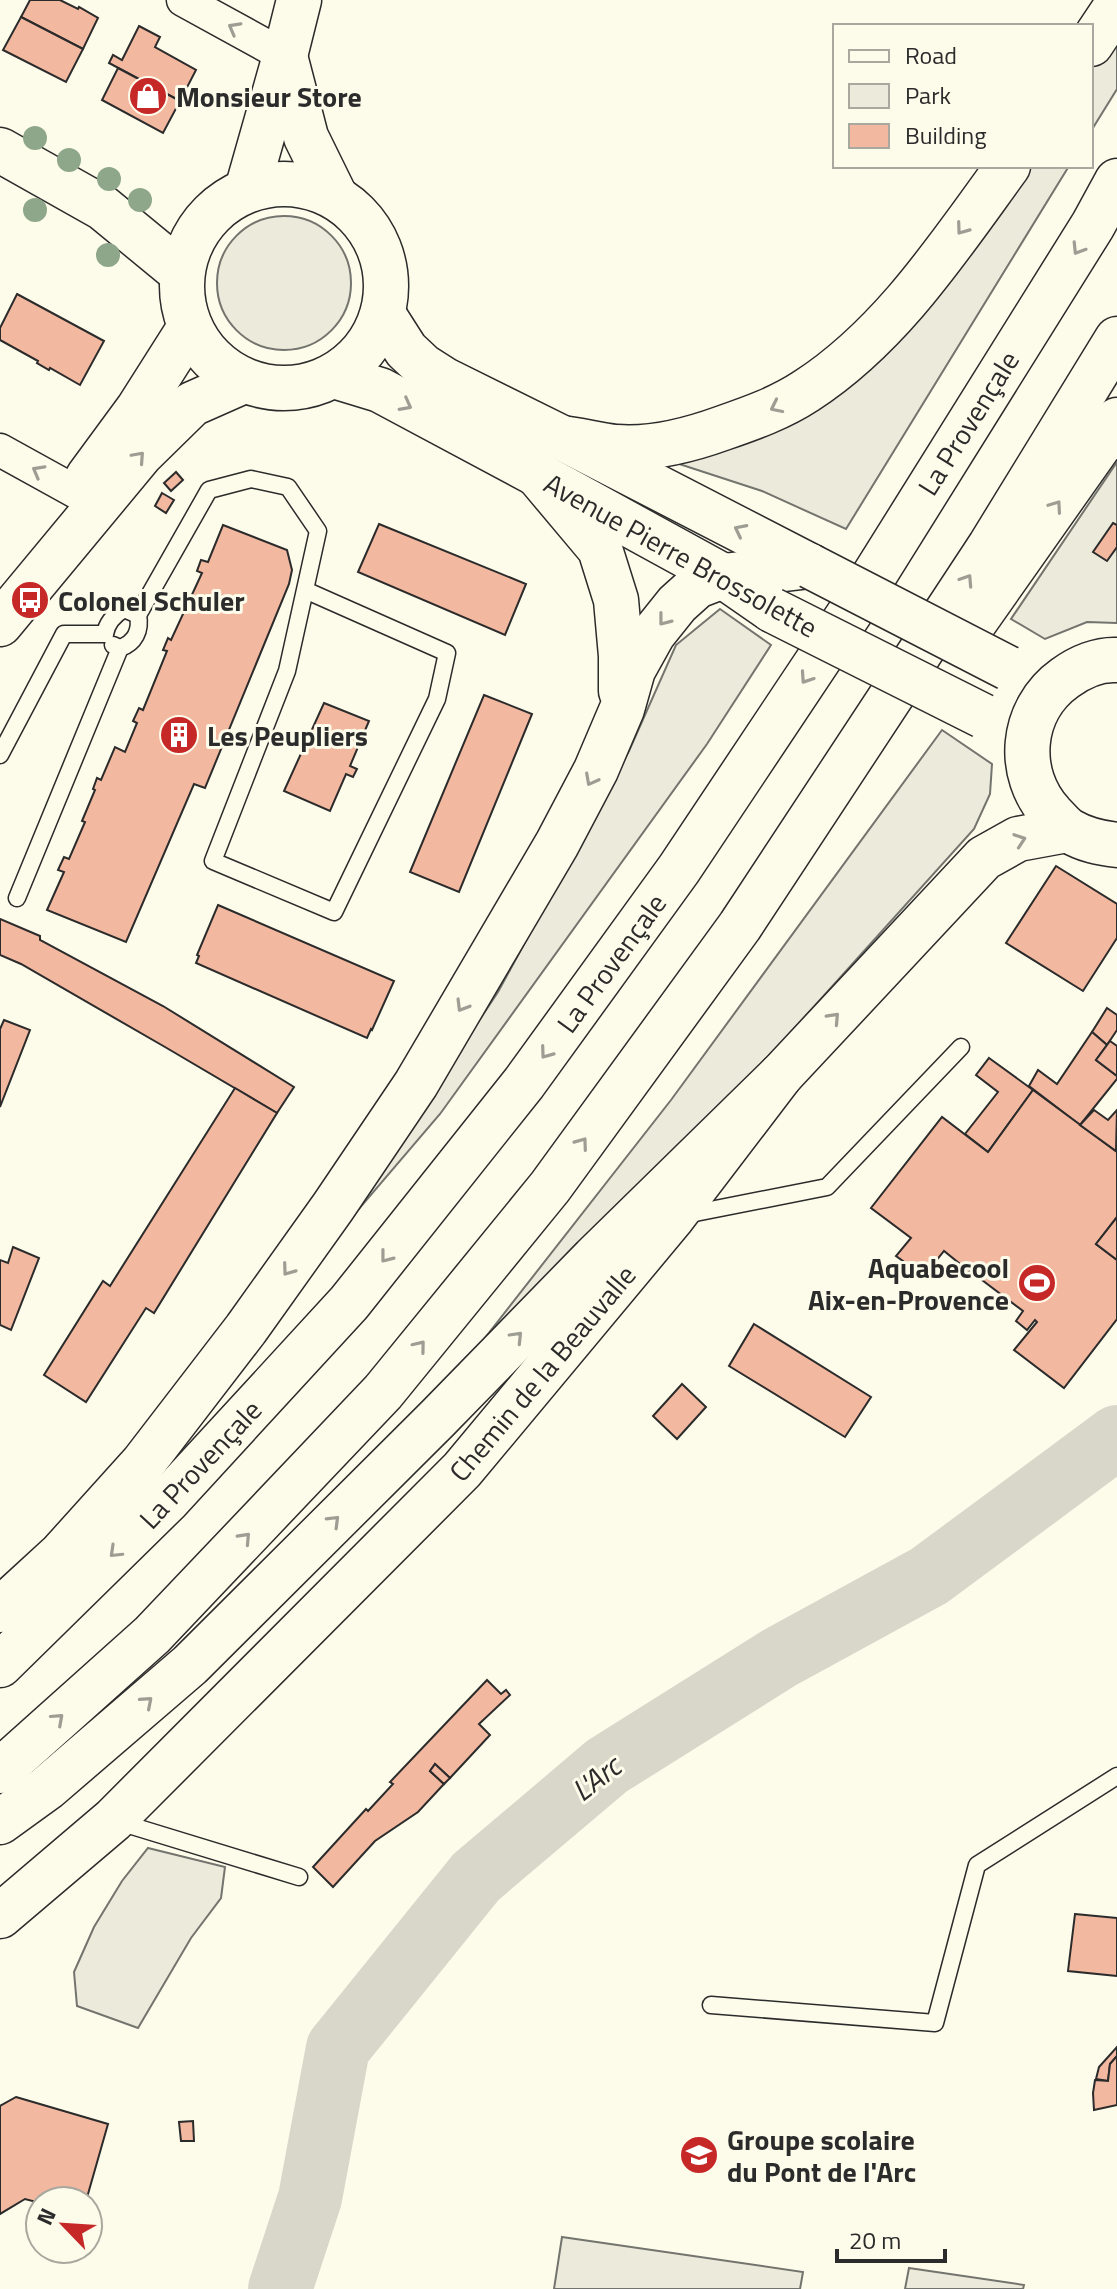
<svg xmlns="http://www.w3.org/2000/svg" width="1117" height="2289" font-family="'Titillium Web',sans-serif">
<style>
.green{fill:#ecebdb;stroke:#74746e;stroke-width:2}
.parking{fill:#eceadb;stroke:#74746e;stroke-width:2}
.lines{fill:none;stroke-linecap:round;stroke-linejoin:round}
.river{stroke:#d8d7c9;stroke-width:64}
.building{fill:#f2b8a0;stroke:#2b2b2b;stroke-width:2}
.lane-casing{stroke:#2b2b2b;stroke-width:19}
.street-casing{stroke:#2b2b2b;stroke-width:35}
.secondary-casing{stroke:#2b2b2b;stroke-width:47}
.primary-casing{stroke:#2b2b2b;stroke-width:47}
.highway-casing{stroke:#2b2b2b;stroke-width:47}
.lane{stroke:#fdfbea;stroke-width:16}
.street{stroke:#fdfbea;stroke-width:32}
.secondary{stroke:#fdfbea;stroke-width:44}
.primary{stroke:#fdfbea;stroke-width:44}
.highway{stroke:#fdfbea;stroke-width:44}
.primary-bridge-casing{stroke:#2b2b2b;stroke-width:47;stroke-linecap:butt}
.primary-bridge{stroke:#fdfbea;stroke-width:44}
.tree{fill:#8ea78a}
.oneway{stroke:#9e9d94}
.labels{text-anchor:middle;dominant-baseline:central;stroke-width:6;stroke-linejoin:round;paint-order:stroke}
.poi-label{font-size:28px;font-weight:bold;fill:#2b2b2b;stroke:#fdfbea;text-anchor:start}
.street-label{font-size:28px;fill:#2b2b2b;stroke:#fdfbea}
.water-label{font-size:30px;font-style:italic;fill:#2b2b2b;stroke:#fdfbea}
</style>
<rect width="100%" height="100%" fill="#fdfbea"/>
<g class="green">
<path d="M1117 30V89L1091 131V69Z"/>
<path d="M1025 166H1069L846 529 762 491 673 462 761 433Z"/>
<circle cx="284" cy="283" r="67"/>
<path d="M1117 462V623L1087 622 1045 639 1011 619Z"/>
<path d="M720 609 771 645 707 744 440 1114 294 1285 388 1158 498 992 629 751 676 645Z"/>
<path d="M942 730 992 764 990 794 974 829 727 1103 452 1380 671 1100Z"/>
<path d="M562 2237 803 2272 800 2289H554Z"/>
<path d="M909 2268 1024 2285 1023 2289H905Z"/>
</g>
<path class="parking" d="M148 1848 225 1867 221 1898 191 1938 138 2028 77 2006 74 1972 94 1927 122 1881Z"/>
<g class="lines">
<path class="river" d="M280 2289 310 2198 338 2048 476 1877 607 1766 779 1658 929 1576 1117 1437"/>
</g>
<g class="building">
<path d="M30 0H60L78 9 79 7 98 18 83 49 21 17Z"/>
<path d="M21 17 83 49 66 82 3 50Z"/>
<path d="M139 26 160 37 155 47 196 70 180 101 109 63 113 55 122 60Z"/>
<path d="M118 68 180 101 163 133 102 100Z"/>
<path d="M17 294 104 341 80 385 50 368 49 370 37 363 38 361 0 340V328Z"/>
<path d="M176 472 183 480 171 491 164 483Z"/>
<path d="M162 493 174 500 166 513 155 506Z"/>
<path d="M1113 523 1117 525V547L1107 561 1093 552Z"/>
<path d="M379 524 526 584 505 635 358 572Z"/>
<path d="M223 525 287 550 292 570 289 584 205 788 194 784 126 942 47 910 64 872 58 870 64 857 69 859 85 822 82 821 95 790 93 789 97 778 101 780 115 747 125 752 137 723 133 721 139 708 143 710 167 651 163 650 168 638 171 640 202 573 197 571 201 560 208 562Z"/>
<path d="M484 695 532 714 459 892 410 872Z"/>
<path d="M324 703 369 721 350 766 357 769 353 777 346 774 330 811 284 791Z"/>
<path d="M1056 866 1117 904V938L1083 991 1006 943Z"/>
<path d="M218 905 394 981 372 1030 371 1029 367 1038 196 963 199 956 197 955Z"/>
<path d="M0 919 40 936V940L163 1006 294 1087 277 1113 165 1047 21 964 0 955Z"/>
<path d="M1107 1008 1117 1015V1030L1107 1045 1092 1032Z"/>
<path d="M4 1020 30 1030 0 1107V1029Z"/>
<path d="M1092 1032 1107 1045 1096 1060 1117 1076V1079L1080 1125 1029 1086 1038 1070 1057 1084Z"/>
<path d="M1110 1041 1117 1046V1076L1096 1060Z"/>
<path d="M989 1058 1033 1090 988 1152 965 1134 998 1092 976 1075Z"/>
<path d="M235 1088 277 1113 154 1313 146 1308 86 1402 44 1375 103 1281 110 1286Z"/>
<path d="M1033 1090 1117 1152V1217L1096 1244 1117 1260V1319L1064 1388 1014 1350 1037 1322 1035 1320 1027 1330 1016 1321 1023 1311 970 1271 965 1277 956 1269 960 1264 944 1251 924 1276 896 1256 911 1238 871 1208 942 1117 988 1152Z"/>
<path d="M1094 1110 1108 1120 1117 1110 1116 1151 1080 1125Z"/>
<path d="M1117 1217V1260L1096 1244Z"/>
<path d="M13 1247 39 1258 11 1330 0 1325V1260L8 1263Z"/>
<path d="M754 1324 871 1397 845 1437 729 1366Z"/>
<path d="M682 1384 706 1407 677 1439 653 1416Z"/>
<path d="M487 1680 501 1694 506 1690 510 1695 479 1724 490 1735 450 1778 435 1764 430 1771 444 1784 418 1812 375 1841 333 1887 313 1867 366 1809 368 1811 393 1784 390 1782Z"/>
<path d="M435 1764 450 1778 444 1784 430 1771Z"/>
<path d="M1075 1914 1117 1918V1976L1068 1971Z"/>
<path d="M1117 2047V2056L1110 2064 1108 2081 1096 2079 1099 2067Z"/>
<path d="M1117 2056V2105L1094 2110 1093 2093 1095 2080 1108 2081 1110 2064Z"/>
<path d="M16 2097 108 2124 86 2201 49 2200 40 2201V2203L25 2199 0 2214V2106Z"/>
<path d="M193 2121 194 2141H181L179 2122Z"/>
</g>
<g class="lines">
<defs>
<g id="lane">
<path d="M105 634C107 622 114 615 124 609L138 615 209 490 251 479 288 487 318 531 287 671 213 861 334 912 437 699 447 653 305 590"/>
<path d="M113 645 120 648C135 643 141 630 138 615"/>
<path d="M0 755 64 634H105"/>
<path d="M17 898 120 648"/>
<path d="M685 1215 827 1187 961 1047"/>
<path d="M119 1822 299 1877"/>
<path d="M711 2005 935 2023 977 1865 1117 1776"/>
</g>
<g id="street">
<path d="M183 0 285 56"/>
<path d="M0 450 76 492"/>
</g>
<g id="secondary">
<path d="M285 56 306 137 335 196"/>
<path d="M247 190 285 56 299 0"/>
<path d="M88 477 138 409 190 327"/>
<path d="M0 624 141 454 192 404 244 381"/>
<path d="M0 1916 113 1820 462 1470 672 1218 781 1075 984 858 1018 839 1067 830"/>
</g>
<g id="primary">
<path d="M0 150 103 208 182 273"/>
<circle cx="284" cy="286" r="102"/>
<path d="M383 314 406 350 423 366 445 380 562 438 810 566"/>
<path d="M334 376 380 390 537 474 723 576 772 610"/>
<path d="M1117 660C1099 659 1080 667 1065 678 1020 710 1015 774 1052 814 1058 820 1063 827 1070 831 1085 840 1100 843 1117 845"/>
</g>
<g id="highway">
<path d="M1091 44 1117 5"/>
<path d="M562 438C580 440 598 445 616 447 652 450 690 440 723 428 752 418 780 408 806 391 891 336 949 247 1008 166"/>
<path d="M537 474 600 549 616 600 621 656V691"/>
<path d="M969 630 1117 420"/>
<path d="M0 1610 61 1554 143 1463 246 1329 333 1207 416 1084 557 844 596 770 622 709 633 670 653 634 677 604 697 586 723 576 810 566"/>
<path d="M0 1665 167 1501 349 1303 524 1083 679 869 865 590 1093 225 1117 181"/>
<path d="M0 1771 152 1635 383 1392 550 1187 740 926 990 546 1117 339"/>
<path d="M0 1822 47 1788 190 1665 438 1418 594 1258 781 1075"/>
</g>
</defs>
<use href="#lane" class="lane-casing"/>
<use href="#street" class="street-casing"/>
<use href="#secondary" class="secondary-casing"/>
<use href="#primary" class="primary-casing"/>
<use href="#highway" class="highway-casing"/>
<use href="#lane" class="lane"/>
<use href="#street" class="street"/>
<use href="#secondary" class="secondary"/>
<use href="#primary" class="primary"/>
<use href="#highway" class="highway"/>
<defs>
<g id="primary-bridge">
<path d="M810 566 1008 668"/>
<path d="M772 610 983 716"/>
</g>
</defs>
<use href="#primary-bridge" class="primary-bridge-casing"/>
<use href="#primary-bridge" class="primary-bridge"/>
</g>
<g class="tree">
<circle cx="35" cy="138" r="12"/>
<circle cx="69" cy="160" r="12"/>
<circle cx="109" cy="179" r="12"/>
<circle cx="140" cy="200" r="12"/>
<circle cx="35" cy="210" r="12"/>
<circle cx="108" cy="255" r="12"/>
</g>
<defs><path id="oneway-chevron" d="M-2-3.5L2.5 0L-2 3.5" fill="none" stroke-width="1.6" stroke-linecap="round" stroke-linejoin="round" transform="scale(2)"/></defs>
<g class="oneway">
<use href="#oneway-chevron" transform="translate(234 28) rotate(-151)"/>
<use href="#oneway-chevron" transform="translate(962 229) rotate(126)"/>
<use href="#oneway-chevron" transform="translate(1078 249) rotate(122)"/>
<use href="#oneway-chevron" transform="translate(406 405) rotate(28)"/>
<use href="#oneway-chevron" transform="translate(776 407) rotate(154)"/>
<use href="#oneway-chevron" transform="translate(139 457) rotate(-48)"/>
<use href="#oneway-chevron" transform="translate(38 471) rotate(-151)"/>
<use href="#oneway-chevron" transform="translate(1056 506) rotate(-55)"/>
<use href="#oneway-chevron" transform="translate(740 530) rotate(-153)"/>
<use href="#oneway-chevron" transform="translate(967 580) rotate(-57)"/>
<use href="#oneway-chevron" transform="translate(664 620) rotate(128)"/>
<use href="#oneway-chevron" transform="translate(806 678) rotate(124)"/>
<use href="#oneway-chevron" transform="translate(591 780) rotate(118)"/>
<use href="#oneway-chevron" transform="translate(1020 840) rotate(-19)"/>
<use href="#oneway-chevron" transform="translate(462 1006) rotate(121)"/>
<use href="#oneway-chevron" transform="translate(834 1018) rotate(-47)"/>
<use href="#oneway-chevron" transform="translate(546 1053) rotate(126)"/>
<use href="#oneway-chevron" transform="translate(582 1143) rotate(-54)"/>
<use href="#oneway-chevron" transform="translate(386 1257) rotate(128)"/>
<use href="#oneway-chevron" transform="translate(288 1270) rotate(126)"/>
<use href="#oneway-chevron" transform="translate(517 1337) rotate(-46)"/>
<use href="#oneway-chevron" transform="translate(420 1346) rotate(-51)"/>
<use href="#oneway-chevron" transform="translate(334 1521) rotate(-45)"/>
<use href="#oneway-chevron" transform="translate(245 1538) rotate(-47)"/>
<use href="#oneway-chevron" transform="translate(115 1552) rotate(136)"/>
<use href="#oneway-chevron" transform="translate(147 1702) rotate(-41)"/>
<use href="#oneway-chevron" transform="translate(58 1719) rotate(-42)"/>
</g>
<defs>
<symbol id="shop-disc" viewBox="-11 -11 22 22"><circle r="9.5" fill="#c62828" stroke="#fdfbea"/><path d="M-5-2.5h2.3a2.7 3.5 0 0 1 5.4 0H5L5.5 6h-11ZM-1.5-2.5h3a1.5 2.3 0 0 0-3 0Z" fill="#fff"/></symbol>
<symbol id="bus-disc" viewBox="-11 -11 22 22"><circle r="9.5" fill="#c62828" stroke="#fdfbea"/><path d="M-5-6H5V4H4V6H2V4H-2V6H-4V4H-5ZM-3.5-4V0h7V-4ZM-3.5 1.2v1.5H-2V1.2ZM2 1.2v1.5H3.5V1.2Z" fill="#fff"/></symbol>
<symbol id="building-disc" viewBox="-11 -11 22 22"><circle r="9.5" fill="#c62828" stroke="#fdfbea"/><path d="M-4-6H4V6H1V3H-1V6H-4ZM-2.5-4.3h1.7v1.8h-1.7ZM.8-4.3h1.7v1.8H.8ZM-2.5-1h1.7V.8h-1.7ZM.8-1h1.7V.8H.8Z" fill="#fff"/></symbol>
<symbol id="stadium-disc" viewBox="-11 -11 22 22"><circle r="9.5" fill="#c62828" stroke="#fdfbea"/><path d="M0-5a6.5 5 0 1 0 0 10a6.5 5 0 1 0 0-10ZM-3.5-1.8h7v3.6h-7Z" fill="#fff"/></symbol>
<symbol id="school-disc" viewBox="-11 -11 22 22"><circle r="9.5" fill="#c62828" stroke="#fdfbea"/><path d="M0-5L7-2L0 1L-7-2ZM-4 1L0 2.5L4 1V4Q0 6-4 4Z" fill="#fff"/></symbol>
</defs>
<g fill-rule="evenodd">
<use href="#shop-disc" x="126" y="74" width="44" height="44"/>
<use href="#bus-disc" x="8" y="578" width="44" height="44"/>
<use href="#building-disc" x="157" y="713" width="44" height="44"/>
<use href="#stadium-disc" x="1015" y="1261" width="44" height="44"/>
<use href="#school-disc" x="677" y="2133" width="44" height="44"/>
</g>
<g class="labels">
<g class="poi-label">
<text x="176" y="96">Monsieur Store</text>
<text x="58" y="600">Colonel Schuler</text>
<text x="207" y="735">Les Peupliers</text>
<text x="1009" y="1267" text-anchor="end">Aquabecool<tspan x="1009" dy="32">Aix-en-Provence</tspan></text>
<text x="727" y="2139">Groupe scolaire<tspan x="727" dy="32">du Pont de l'Arc</tspan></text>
</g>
<g class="street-label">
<text transform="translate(968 423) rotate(-58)">La Provençale</text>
<text transform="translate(681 555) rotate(29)">Avenue Pierre Brossolette</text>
<text transform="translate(611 963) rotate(-54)">La Provençale</text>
<text transform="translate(542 1373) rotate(-50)">Chemin de la Beauvalle</text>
<text transform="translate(200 1464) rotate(-47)">La Provençale</text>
</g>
<g class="water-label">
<text transform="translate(596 1778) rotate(-38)">L'Arc</text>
</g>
</g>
<rect x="833" y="24" width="260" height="144" fill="#fdfbea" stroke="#a9a89e" stroke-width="2"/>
<rect x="849" y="50" width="40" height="12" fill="#fdfbea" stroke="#a9a89e" stroke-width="2"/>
<text x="905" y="64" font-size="24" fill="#2b2b2b">Road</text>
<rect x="849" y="84" width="40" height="24" fill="#ecebdb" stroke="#a9a89e" stroke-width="2"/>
<text x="905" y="104" font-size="24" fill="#2b2b2b">Park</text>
<rect x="849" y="124" width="40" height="24" fill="#f2b8a0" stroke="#a9a89e" stroke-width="2"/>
<text x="905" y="144" font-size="24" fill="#2b2b2b">Building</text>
<g transform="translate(64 2225) rotate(295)"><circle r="38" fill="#fdfbea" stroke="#a9a89e" stroke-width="2"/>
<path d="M0-6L14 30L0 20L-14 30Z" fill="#c62828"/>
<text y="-12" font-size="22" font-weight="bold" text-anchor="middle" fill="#2b2b2b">N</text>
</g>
<path d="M837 2249v12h108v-12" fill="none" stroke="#2b2b2b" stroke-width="4"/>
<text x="849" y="2249" font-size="24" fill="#2b2b2b" stroke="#fdfbea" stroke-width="6" paint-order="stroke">20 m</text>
</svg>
